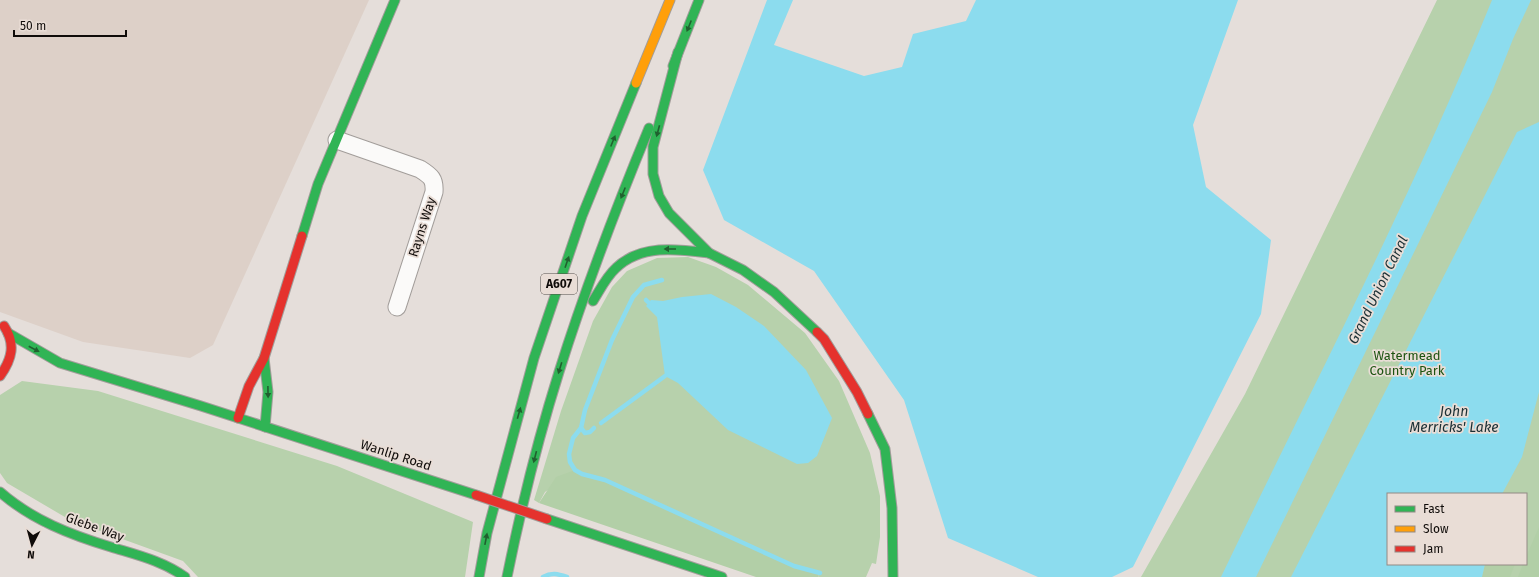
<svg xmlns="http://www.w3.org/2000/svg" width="1539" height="577" font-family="'Fira Sans',sans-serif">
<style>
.built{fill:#ddd0c8}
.green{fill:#b7d1ac;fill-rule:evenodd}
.forest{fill:#b2cfa7}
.water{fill:#8cdcee}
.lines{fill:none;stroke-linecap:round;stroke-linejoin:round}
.stream{stroke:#8cdcee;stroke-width:4.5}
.street-casing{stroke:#a29d9a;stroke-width:19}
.fast-casing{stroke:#a29d9a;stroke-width:11}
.slow-casing{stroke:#a29d9a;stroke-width:11}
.jam-casing{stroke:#a29d9a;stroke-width:11}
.street{stroke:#fbfaf9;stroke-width:17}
.fast{stroke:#30b455;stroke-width:9}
.slow{stroke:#ff9f0a;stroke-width:9}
.jam{stroke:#e5322d;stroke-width:9}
.jam-bridge-casing{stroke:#a29d9a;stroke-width:11;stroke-linecap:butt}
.jam-bridge{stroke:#e5322d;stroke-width:9}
.oneway{fill:#20602f}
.labels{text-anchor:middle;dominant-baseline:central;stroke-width:3.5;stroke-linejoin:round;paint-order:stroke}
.shield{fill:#e9ddd6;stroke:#504a46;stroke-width:1}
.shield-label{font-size:12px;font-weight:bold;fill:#0f0b09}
.street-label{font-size:13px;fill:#0f0b09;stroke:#e9ddd6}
.park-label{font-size:13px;fill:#1d5411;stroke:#e9ddd6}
.water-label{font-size:14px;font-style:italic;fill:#1a2f34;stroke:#e9ddd6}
</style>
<rect width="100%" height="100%" fill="#e5deda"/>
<path class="built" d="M0 0H369L213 345 190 358 83 342 0 312Z"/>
<g class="green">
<path d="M1437 0H1539V577H1141L1245 394ZM1388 494H1526V564H1388Z"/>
<path d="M688 257 716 267 748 285 805 333 839 381 870 453 880 496V537L876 564 872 563 866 577H818L820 573 794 566 605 480 582 474 576 470 545 492 539 503 534 500 561 411 593 321 612 287 627 271 657 258Z"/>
<path d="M22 381 98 391 337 466 473 522 465 577H198L183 561 70 520 7 483 0 473V395Z"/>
</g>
<g class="forest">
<path d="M575 470 582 474 605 480 794 566 820 573 818 577H756L539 503 556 477Z"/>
<path d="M1539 527V575L1538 577H1518L1523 564H1526V557Z"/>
<path d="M1485 564H1515L1510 577H1482Z"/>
</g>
<g class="water">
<path d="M767 0H793L774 45 864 76 902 67 913 34 966 21 976 0H1238L1193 125 1206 187 1271 240 1261 314 1133 567 1112 577H1038L948 538 904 400 814 271 724 220 703 170Z"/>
<path d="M1492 0H1531L1513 39 1492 92 1256 577H1221C1313 385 1412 197 1492 0Z"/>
<path d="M1539 122V392L1522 457 1502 494H1388V564H1485L1482 577H1291L1517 132Z"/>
<path d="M711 294 736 307 764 326 806 370 832 418 817 456 808 463 797 464 728 430 678 383 665 376 657 317 646 306 651 300 663 301 682 297Z"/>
</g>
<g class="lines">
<g class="stream">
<path d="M662 280 644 285 633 297 612 340 585 410 581 428 573 438 569 454 570 462 575 470 582 474 605 480 794 566 820 573"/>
<path d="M646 300 649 303"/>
<path d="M601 423 665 376"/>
<path d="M581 428 585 433 590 432 594 428"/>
<path d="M543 577C552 572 558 574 567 577"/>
</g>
<defs>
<path id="street" d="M337 140 420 169C431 176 435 179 434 192L397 307"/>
<g id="fast">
<path d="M678 52 653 147V174L659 196 669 213 709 253 743 270 774 292 817 332"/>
<path d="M673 66 699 0"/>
<path d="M302 236 318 184 395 0"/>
<path d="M593 301C600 290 606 277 616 268 641 244 677 249 709 253"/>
<path d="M8 333 60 363 201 406 476 495"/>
<path d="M264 358 268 392 265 427"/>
<path d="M868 414 885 449 892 508 893 577"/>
<path d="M0 492C32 520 71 535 111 547 137 555 163 561 185 577"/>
<path d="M547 519 722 577"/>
<path d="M479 577 487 533 534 358 582 216 636 83"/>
<path d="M507 577C521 508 538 439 559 372 585 289 616 208 649 128"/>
</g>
<path id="slow" d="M636 83 670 0"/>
<g id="jam">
<path d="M817 332 824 339 857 392 868 414"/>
<path d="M0 376C12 359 16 344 4 326"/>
<path d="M238 418 249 386 264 358 302 236"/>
</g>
</defs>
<use href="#street" class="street-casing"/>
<use href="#fast" class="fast-casing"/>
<use href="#slow" class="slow-casing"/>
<use href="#jam" class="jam-casing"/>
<use href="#street" class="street"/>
<use href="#fast" class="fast"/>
<use href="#slow" class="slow"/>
<use href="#jam" class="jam"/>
<defs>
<path id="jam-bridge" d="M476 495 547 519"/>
</defs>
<use href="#jam-bridge" class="jam-bridge-casing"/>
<use href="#jam-bridge" class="jam-bridge"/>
</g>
<defs><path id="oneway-solid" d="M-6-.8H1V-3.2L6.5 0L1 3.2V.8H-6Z"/></defs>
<g class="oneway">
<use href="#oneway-solid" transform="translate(689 26) rotate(112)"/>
<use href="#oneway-solid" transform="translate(658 131) rotate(105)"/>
<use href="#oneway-solid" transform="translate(613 141) rotate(-68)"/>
<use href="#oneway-solid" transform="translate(623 193) rotate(112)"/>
<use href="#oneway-solid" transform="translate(670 249) rotate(-180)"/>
<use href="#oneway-solid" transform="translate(567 262) rotate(-71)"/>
<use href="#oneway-solid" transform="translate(34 349) rotate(28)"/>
<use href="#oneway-solid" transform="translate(560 368) rotate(107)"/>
<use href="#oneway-solid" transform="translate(268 392) rotate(89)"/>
<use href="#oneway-solid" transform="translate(519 413) rotate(-74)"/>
<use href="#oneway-solid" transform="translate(535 457) rotate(104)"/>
<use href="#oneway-solid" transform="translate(486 539) rotate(-79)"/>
</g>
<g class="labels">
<rect class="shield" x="541" y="274" width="36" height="20" rx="3"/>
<g class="shield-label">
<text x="559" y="284">A607</text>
</g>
<g class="street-label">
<text transform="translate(422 227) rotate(-72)">Rayns Way</text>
<text transform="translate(396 455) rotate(18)">Wanlip Road</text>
<text transform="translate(95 527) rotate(20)">Glebe Way</text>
</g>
<g class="park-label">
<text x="1407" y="355">Watermead<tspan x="1407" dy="15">Country Park</tspan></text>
</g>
<g class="water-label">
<text transform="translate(1378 290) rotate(-64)">Grand Union Canal</text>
<text x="1454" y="411">John<tspan x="1454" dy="16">Merricks' Lake</tspan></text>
</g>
</g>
<rect x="1387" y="493" width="140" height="72" fill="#e9ddd6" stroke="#928984"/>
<rect x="1395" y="506" width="20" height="6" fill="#30b455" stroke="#928984"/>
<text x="1423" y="513" font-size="12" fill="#0f0b09">Fast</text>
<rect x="1395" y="526" width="20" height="6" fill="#ff9f0a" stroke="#928984"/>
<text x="1423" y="533" font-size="12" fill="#0f0b09">Slow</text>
<rect x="1395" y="546" width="20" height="6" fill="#e5322d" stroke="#928984"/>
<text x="1423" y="553" font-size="12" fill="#0f0b09">Jam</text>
<g transform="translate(32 545) rotate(186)" stroke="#e9ddd6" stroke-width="3" paint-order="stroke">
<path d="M0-3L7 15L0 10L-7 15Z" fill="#0f0b09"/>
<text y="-6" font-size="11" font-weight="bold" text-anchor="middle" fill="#0f0b09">N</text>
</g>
<path d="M14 30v6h112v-6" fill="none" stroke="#0f0b09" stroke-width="2"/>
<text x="20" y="30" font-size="12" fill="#0f0b09" stroke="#e9ddd6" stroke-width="3" paint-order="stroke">50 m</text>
</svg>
